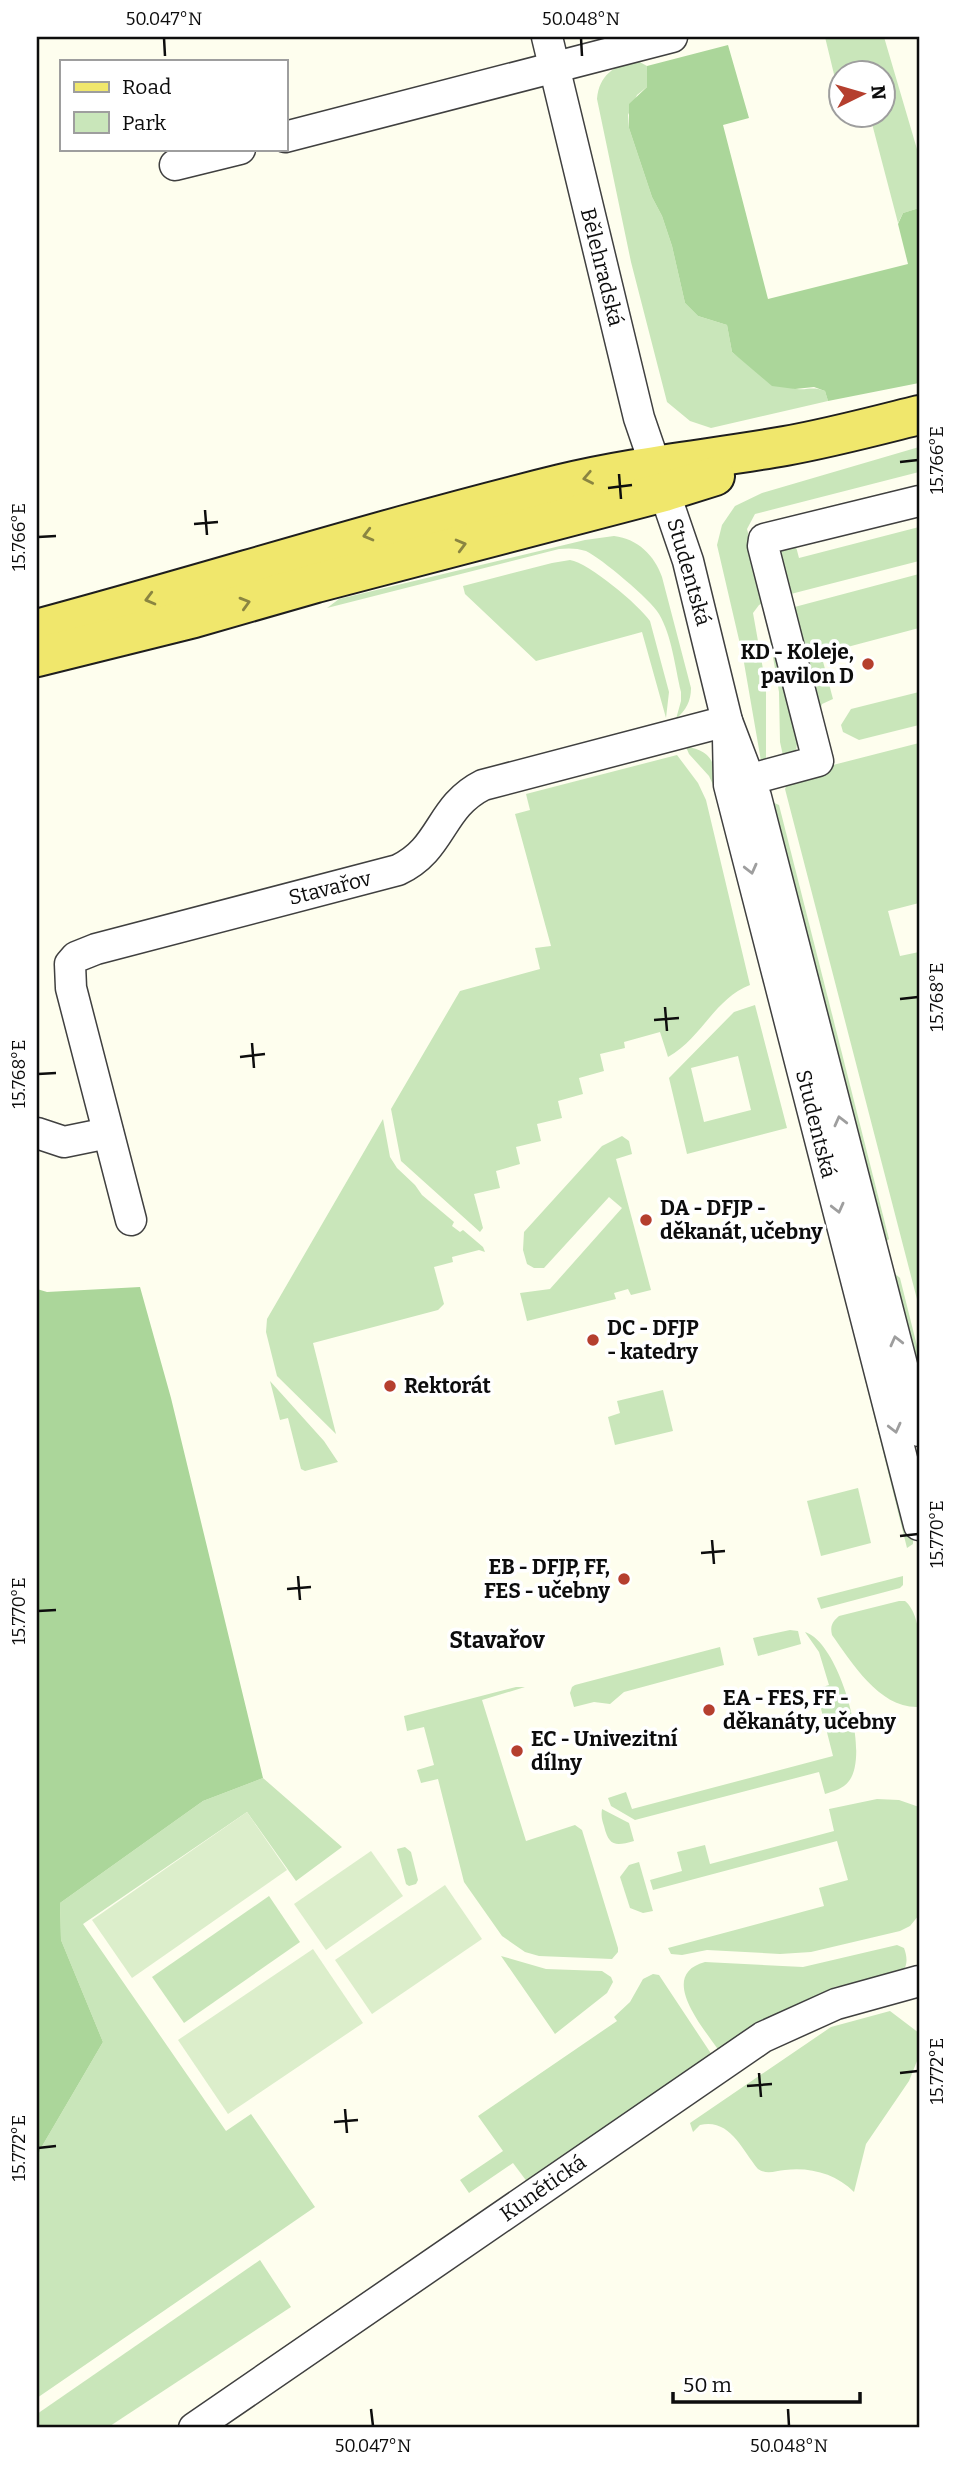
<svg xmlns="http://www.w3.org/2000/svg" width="956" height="2465" font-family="Bitter,serif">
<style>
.green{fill:#c9e6ba;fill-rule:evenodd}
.forest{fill:#abd69a}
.pitch{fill:#dceecb}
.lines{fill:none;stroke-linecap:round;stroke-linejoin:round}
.minor-casing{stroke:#404040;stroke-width:33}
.major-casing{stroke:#1e1e1e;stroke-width:42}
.minor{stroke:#fff;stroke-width:30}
.major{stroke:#f0e76c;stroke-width:38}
.oneway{stroke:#8a8541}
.oneway2{stroke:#9e9e9e}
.ticks{fill:none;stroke:#0d0d0d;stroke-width:2.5}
.poi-dot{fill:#b53f2e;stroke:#fff;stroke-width:2.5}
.labels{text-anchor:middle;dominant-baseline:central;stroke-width:7;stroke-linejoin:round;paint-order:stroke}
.street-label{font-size:21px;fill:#0d0d0d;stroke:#fff}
.poi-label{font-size:21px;font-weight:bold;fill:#0d0d0d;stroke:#fff;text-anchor:start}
.neighbourhood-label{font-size:23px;font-weight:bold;fill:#0d0d0d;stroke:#fff}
.neatline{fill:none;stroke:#0d0d0d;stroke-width:2.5}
.ticks-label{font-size:18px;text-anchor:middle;fill:#0d0d0d}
</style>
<rect width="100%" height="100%" fill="#fefeee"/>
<g class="green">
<path d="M825 37H884L919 156V208L903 213 898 223 870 116H883V74H841L839 95Z"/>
<path d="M636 60 647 66V87L637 95 628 115 629 128 652 197 662 216 672 246 685 303 698 316 727 325 732 352C743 361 785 388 797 389 809 390 812 386 825 391L828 401 711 428 690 421 667 402 631 262 597 99C599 75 614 66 636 60Z"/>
<path d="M919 447V472L755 514 747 529 766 601 759 605 753 613 766 686V761H761L743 657 717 545 722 525 735 506 762 493Z"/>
<path d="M919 527V561L783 596 770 545 794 539 799 558Z"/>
<path d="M614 536C638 539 654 555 662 577L691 688C691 701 686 710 676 719L681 701V692C675 667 672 636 659 614 651 600 601 558 586 551 577 548 568 548 559 549L327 608 339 599 585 540Z"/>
<path d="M570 560C589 563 639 605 650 621L669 692 666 718 642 632 536 661 465 594 463 586 552 563Z"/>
<path d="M919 574V628L821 654 833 699 822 704 820 712 787 609Z"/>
<path d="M766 616 799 734 796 750 784 760 780 742 779 692Z"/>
<path d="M919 692V725L859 740 843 732 841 725 851 709Z"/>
<path d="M919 743V903L888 911 900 956 919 952V1307L785 789 790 776Z"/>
<path d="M686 747C717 750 716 772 718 796L709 776 689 754Z"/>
<path d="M677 755 698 783 706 800 750 985C714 999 701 1039 668 1057L660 1032 624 1042 625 1048 600 1054 604 1071 579 1078 583 1094 558 1101 562 1118 537 1124 541 1141 516 1147 520 1164 496 1171 500 1188 474 1194 483 1228 480 1232 401 1161 391 1109 460 991 540 969 535 948 551 946 515 814 530 810 526 794Z"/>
<path d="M772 802 779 805 889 1239 883 1245Z"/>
<path d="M755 1005 787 1128 687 1154 669 1078 734 1012ZM738 1056 751 1110 704 1122 691 1068Z"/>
<path d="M383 1119 390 1157 397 1168 415 1185 422 1195 454 1222 452 1226 460 1232 463 1230 483 1247 485 1252 479 1250 452 1257 453 1262 434 1267 444 1304 438 1310 313 1343 336 1434 277 1376 266 1332 267 1319Z"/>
<path d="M622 1136 629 1141 632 1154 616 1159 651 1290 631 1295 628 1289 614 1293 616 1299 527 1321 520 1293 550 1289 622 1208 609 1197 544 1268H534L527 1264 523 1250 524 1232 602 1146Z"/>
<path d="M894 1273 900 1278 919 1354V1396Z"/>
<path d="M859 1317 913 1533V1544L907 1548 850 1319Z"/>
<path d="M270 1381 324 1441 338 1462 305 1471 301 1469 288 1418 280 1420Z"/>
<path d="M663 1390 673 1431 615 1445 608 1417 620 1413 617 1401Z"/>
<path d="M858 1488 871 1543 821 1556 807 1501Z"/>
<path d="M903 1576V1585L900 1588 821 1609 817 1598Z"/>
<path d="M899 1601H905C927 1619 919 1681 919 1707 880 1709 852 1663 832 1635 830 1626 832 1622 839 1616Z"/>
<path d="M790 1630 798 1631 801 1644 758 1656 753 1638Z"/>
<path d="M805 1632C839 1642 871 1753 849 1781 843 1789 834 1791 825 1794L819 1772 635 1820 611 1806 608 1798 626 1792 632 1809 833 1756 816 1689 829 1685 819 1652Z"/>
<path d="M720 1647 724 1665 624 1692 610 1704 594 1702 574 1707 570 1693 572 1687 575 1685Z"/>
<path d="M516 1687H525L482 1700 526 1841 575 1825 582 1830 618 1948V1952L612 1959 539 1956 525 1952 502 1936 464 1882 438 1779 421 1783 417 1770 434 1765 424 1727 407 1731 404 1716Z"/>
<path d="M263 1778 342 1847 296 1881 247 1812 83 1924 226 2131 251 2114 315 2207 37 2398V2160L41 2148 103 2042 61 1940 60 1903 203 1801Z"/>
<path d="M877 1799 899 1800 919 1807V1915L910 1926 900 1931 811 1952 780 1954 707 1950 682 1955 671 1954 668 1948 824 1906 819 1888 848 1880 837 1841 653 1890 650 1880 682 1871 677 1852 705 1845 710 1864 834 1831 829 1809Z"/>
<path d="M602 1809 629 1823 634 1841C616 1846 609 1847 604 1826 602 1820 601 1816 602 1809Z"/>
<path d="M405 1847 411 1852 418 1880 416 1884 409 1886 406 1884 397 1849Z"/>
<path d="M639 1862 653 1911 643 1913 630 1908 620 1877 629 1865Z"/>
<path d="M269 1896 300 1942 184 2023 152 1977Z"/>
<path d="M897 1945 904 1948C907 1956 908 1964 903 1971L867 1982 834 1987 748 2031 719 2051C703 2027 657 1975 705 1962L803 1967Z"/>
<path d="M501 1956 546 1969 602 1971 611 1977 613 1982 607 1993 555 2034Z"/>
<path d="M653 1974 659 1975 712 2055 528 2183 513 2163 469 2193 460 2180 503 2151 478 2116 617 2021 614 2017 630 2002 643 1979Z"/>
<path d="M890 2011 919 2033V2056L909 2081 866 2144 854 2192C836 2174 811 2167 785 2170 775 2171 767 2175 758 2169 742 2150 730 2118 700 2125L693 2132 690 2123 831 2027Z"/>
<path d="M260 2260 291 2307 107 2428H37V2414Z"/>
</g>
<g class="forest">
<path d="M728 45 749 118 723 125 768 299 908 264 898 224 903 213 919 208V383L828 401 825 391 814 387 795 389 772 386 732 352 727 325 698 316 685 303 672 246 662 216 652 197 629 128V104L647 87V66Z"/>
<path d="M140 1287 171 1398 263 1778 203 1801 60 1903 61 1940 103 2042 41 2148 37 2160V1289L47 1292Z"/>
</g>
<g class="pitch">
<path d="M247 1812 287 1870 132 1978 92 1920Z"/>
<path d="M371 1851 403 1896 326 1950 294 1904Z"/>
<path d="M445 1885 482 1939 372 2014 335 1960Z"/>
<path d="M313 1949 363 2023 228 2114 178 2040Z"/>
</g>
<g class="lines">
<defs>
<g id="minor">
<path d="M547 37 639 418 688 561 727 721 756 797 919 1431"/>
<path d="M285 137 672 37"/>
<path d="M175 165 240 149"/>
<path d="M728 738 729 785 919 1525"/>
<path d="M733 784 818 761 763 546 764 539 919 501"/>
<path d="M37 1133 64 1142 108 1133"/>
<path d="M131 1220 71 988 70 964 76 957 96 949 398 870C443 849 439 807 483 785L727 721"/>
<path d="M194 2428 763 2037 836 2004 919 1981"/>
</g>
<g id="major">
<path d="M37 629C212 582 385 527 561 484 635 466 711 459 785 446 830 438 875 426 919 415"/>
<path d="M37 657 194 618 316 583 664 492 715 476"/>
</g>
</defs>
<use href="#minor" class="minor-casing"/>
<use href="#major" class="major-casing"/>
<use href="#minor" class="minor"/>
<use href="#major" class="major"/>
</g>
<defs><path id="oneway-chevron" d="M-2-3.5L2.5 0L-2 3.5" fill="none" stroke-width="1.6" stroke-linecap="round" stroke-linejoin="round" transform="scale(1.75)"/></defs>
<g class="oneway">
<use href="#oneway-chevron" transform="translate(588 478) rotate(169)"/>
<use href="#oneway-chevron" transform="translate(368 535) rotate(165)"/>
<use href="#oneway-chevron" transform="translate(461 545) rotate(-15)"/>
<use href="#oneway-chevron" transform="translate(150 599) rotate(165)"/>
<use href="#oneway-chevron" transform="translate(245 603) rotate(-16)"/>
</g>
<g class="oneway2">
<use href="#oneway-chevron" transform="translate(751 869) rotate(76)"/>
<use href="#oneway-chevron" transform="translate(840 1121) rotate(-104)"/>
<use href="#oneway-chevron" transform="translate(838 1208) rotate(76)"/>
<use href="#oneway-chevron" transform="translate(896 1341) rotate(-104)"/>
<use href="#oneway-chevron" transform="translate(895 1428) rotate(76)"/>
</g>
<path class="ticks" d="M164 38 165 56M581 38 582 56M900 462 918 460M619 474 621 499M608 488 632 485M205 510 207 535M194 524 218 522M38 537 56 536M900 999 918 997M665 1007 667 1031M654 1020 679 1018M252 1043 254 1068M240 1057 265 1054M38 1074 56 1073M900 1536 918 1534M712 1540 714 1564M701 1553 725 1551M298 1576 300 1600M287 1589 311 1587M38 1611 56 1610M759 2073 761 2097M900 2073 918 2071M747 2086 772 2084M345 2109 347 2133M334 2122 358 2120M38 2148 56 2146M371 2409 373 2426M788 2409 789 2426"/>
<g class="poi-dot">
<circle cx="868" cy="664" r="7"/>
<circle cx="646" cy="1220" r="7"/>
<circle cx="593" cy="1340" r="7"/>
<circle cx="390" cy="1386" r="7"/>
<circle cx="624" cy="1579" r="7"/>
<circle cx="709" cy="1710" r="7"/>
<circle cx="517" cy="1751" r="7"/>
</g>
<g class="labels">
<g class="street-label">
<text transform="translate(602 267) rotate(76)">Bělehradská</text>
<text transform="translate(689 572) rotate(74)">Studentská</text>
<text transform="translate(330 888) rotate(-14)">Stavařov</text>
<text transform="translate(816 1124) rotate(76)">Studentská</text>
<text transform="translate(543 2188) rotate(-35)">Kunětická</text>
</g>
<g class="poi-label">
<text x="854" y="652" text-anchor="end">KD - Koleje,<tspan x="854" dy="24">pavilon D</tspan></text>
<text x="660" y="1208">DA - DFJP -<tspan x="660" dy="24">děkanát, učebny</tspan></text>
<text x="607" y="1328">DC - DFJP<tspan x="607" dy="24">- katedry</tspan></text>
<text x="404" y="1386">Rektorát</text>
<text x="610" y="1567" text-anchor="end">EB - DFJP, FF,<tspan x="610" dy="24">FES - učebny</tspan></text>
<text x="723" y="1698">EA - FES, FF -<tspan x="723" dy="24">děkanáty, učebny</tspan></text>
<text x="531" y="1739">EC - Univezitní<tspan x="531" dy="24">dílny</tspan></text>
</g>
<g class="neighbourhood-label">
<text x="497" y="1640">Stavařov</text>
</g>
</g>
<rect width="956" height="2465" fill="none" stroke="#ffffff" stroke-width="77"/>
<rect x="60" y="60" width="228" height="91" fill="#ffffff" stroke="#9e9e9e" stroke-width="2"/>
<rect x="74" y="82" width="35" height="10" fill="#f0e76c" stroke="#9e9e9e" stroke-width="2"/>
<text x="122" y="94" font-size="21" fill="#0d0d0d">Road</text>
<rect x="74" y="112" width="35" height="21" fill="#c9e6ba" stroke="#9e9e9e" stroke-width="2"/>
<text x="122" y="130" font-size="21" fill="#0d0d0d">Park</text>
<g transform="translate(862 94) rotate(85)"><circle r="33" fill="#ffffff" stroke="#9e9e9e" stroke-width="2"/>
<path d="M0-5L12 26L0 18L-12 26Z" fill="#b53f2e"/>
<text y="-10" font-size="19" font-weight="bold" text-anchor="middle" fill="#0d0d0d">N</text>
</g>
<path d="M673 2392v10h187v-10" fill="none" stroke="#0d0d0d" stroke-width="3.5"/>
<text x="683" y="2392" font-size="21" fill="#0d0d0d" stroke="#ffffff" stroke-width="5" paint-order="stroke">50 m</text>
<rect x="38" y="38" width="880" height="2388" class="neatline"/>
<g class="ticks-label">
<text x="164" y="25">50.047°N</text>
<text x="581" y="25">50.048°N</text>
<text transform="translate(937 460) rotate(-90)" y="6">15.766°E</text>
<text transform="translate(19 537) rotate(-90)" y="6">15.766°E</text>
<text transform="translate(937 997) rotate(-90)" y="6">15.768°E</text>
<text transform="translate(19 1074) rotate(-90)" y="6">15.768°E</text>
<text transform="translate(937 1534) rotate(-90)" y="6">15.770°E</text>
<text transform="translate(19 1611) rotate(-90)" y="6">15.770°E</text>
<text transform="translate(937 2071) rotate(-90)" y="6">15.772°E</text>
<text transform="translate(19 2148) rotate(-90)" y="6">15.772°E</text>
<text x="373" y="2452">50.047°N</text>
<text x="789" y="2452">50.048°N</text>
</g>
</svg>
